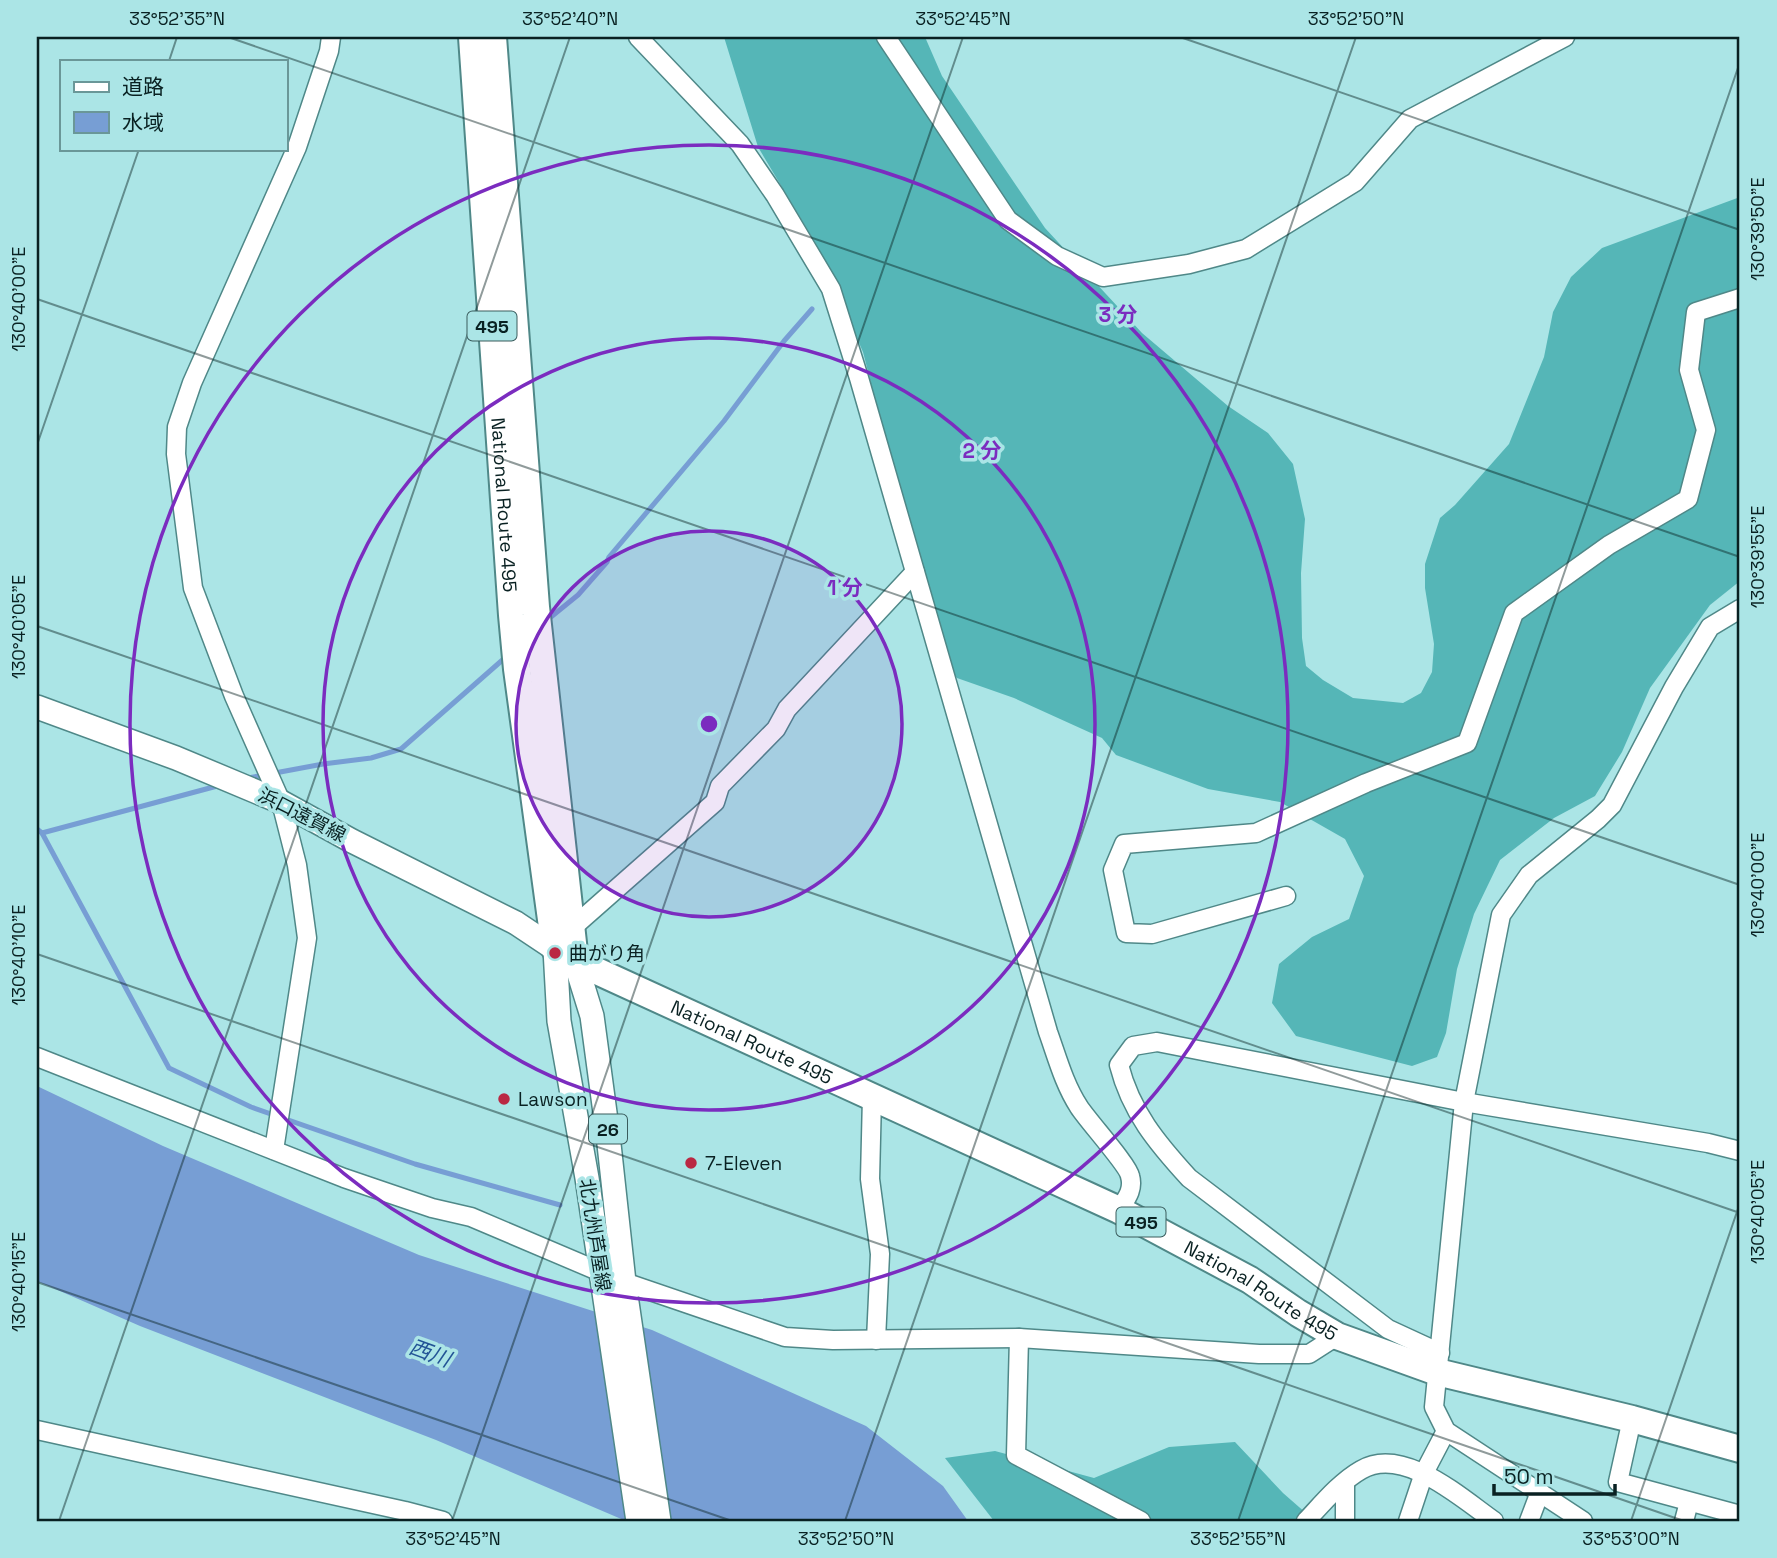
<svg xmlns="http://www.w3.org/2000/svg" width="1777" height="1558" font-family="'Space Grotesk','Noto Sans JP',sans-serif">
<style>
.forest{fill:#55b6b7}
.water{fill:#779ed4}
.lines{fill:none;stroke-linecap:round;stroke-linejoin:round}
.stream{stroke:#779ed4;stroke-width:5}
.minor-casing{stroke:#4f8888;stroke-width:21}
.major-casing{stroke:#4f8888;stroke-width:26}
.highway-casing{stroke:#4f8888;stroke-width:30}
.minor{stroke:#fff;stroke-width:18}
.major{stroke:#fff;stroke-width:23}
.highway{stroke:#fff;stroke-width:26}
.ticks{fill:none;stroke:#092122;stroke-width:2;stroke-opacity:0.45}
.ring{fill:none;stroke:#7b2cbf;stroke-width:3.5}
.poi-dot{fill:#ba2843;stroke:#abe5e6;stroke-width:2.5}
.labels{text-anchor:middle;dominant-baseline:central;stroke-width:7;stroke-linejoin:round;paint-order:stroke}
.shield{fill:#abe5e6;stroke:#3a5c5d;stroke-width:2}
.shield-label{font-size:18px;font-weight:bold;fill:#092122}
.street-label{font-size:19px;fill:#092122;stroke:#abe5e6}
.poi-label{font-size:19px;fill:#092122;stroke:#abe5e6;text-anchor:start}
.water-label{font-size:21px;font-style:italic;fill:#225496;stroke:#abe5e6}
.centre{fill:#7b2cbf;stroke:#abe5e6;stroke-width:3.5}
.ring-label{font-size:21px;text-anchor:middle;font-weight:bold;fill:#7b2cbf;stroke:#abe5e6;stroke-width:7;stroke-linejoin:round;paint-order:stroke}
.neatline{fill:none;stroke:#092122;stroke-width:2.5}
.ticks-label{font-size:18px;text-anchor:middle;fill:#092122}
</style>
<rect width="100%" height="100%" fill="#abe5e6"/>
<g class="forest">
<path d="M724 37H925L942 76 1045 228 1142 333 1228 406 1268 433 1293 464 1305 519 1301 573 1302 638 1306 666 1323 680 1353 698 1403 703 1421 693 1432 672 1434 644 1425 588V564L1440 518 1455 505 1509 444 1544 357 1553 312 1571 277 1602 248 1740 197V581L1710 605 1650 688 1622 752 1595 796 1554 818 1500 860 1474 914 1457 969 1446 1033 1437 1057 1412 1066 1296 1036 1272 1003 1279 964 1312 937 1349 919 1364 876 1345 839 1280 802 1208 789 1116 755 1102 738 1014 698 957 678 942 662 863 352 816 244 758 147Z"/>
<path d="M1235 1442 1283 1493 1315 1521H994L945 1458 995 1451 1094 1478 1169 1447Z"/>
</g>
<path class="water" d="M37 1086 163 1146 419 1255 652 1330 866 1426 943 1486 968 1521H626L436 1440 140 1326 37 1281Z"/>
<g class="lines">
<g class="stream">
<path d="M546 621 578 595 607 562 609 557 724 421 784 341 812 309"/>
<path d="M248 778 323 764 371 758 401 749 507 656"/>
<path d="M37 829 42 833 169 1068 251 1107 415 1164 560 1205"/>
<path d="M42 833 221 785"/>
</g>
<defs>
<g id="minor">
<path d="M638 37 740 144 775 195 831 289 859 378 1048 1032C1057 1057 1064 1084 1079 1107 1088 1121 1128 1165 1130 1176 1134 1190 1126 1199 1119 1210"/>
<path d="M886 37 1008 220 1057 256 1103 277 1189 264 1246 249 1355 182 1410 119 1565 37"/>
<path d="M1286 896 1152 934 1126 933 1113 870 1124 844 1256 833 1366 783 1467 743 1514 613 1609 545 1688 499 1706 430 1689 370 1696 312 1740 298"/>
<path d="M572 928 715 802 720 786 776 729 787 709 915 572"/>
<path d="M37 1057 344 1178 432 1208 471 1217 624 1282 785 1337 833 1340 1019 1338 1259 1354H1309L1337 1336"/>
<path d="M872 1097 870 1179 880 1254 876 1340"/>
<path d="M274 1150 307 938 297 865 281 802 234 696 193 588 176 454 177 427 192 383 297 147 329 51 331 37"/>
<path d="M1019 1338 1016 1455 1141 1521"/>
<path d="M1440 1353 1388 1329 1189 1178C1157 1143 1131 1112 1119 1065L1133 1046 1157 1042 1464 1102 1708 1143 1740 1151"/>
<path d="M1632 1419 1618 1482 1740 1515"/>
<path d="M37 1430 405 1511 443 1521"/>
<path d="M1345 1483V1521"/>
<path d="M1306 1521C1322 1504 1340 1482 1361 1470 1403 1445 1461 1498 1494 1521"/>
<path d="M1408 1521 1424 1473 1446 1431"/>
<path d="M1529 1521 1540 1492"/>
<path d="M1583 1521 1446 1431 1434 1407 1464 1102 1501 915 1529 875 1598 819 1612 805 1674 687 1710 627 1740 609"/>
<path d="M1684 1521 1689 1502"/>
</g>
<g id="major">
<path d="M37 707 176 758 281 802 352 841 516 923 555 949 559 1021 587 1178 638 1521"/>
<path d="M575 961 592 1016 608 1135 624 1282 659 1521"/>
</g>
<g id="highway">
<path id="s1" d="M472 37 512 615 517 669 555 949 575 961 1119 1210 1250 1280 1298 1313 1337 1336 1437 1372 1632 1419 1740 1449"/>
<path d="M493 37 536 607 575 961"/>
</g>
</defs>
<use href="#minor" class="minor-casing"/>
<use href="#major" class="major-casing"/>
<use href="#highway" class="highway-casing"/>
<use href="#minor" class="minor"/>
<use href="#major" class="major"/>
<use href="#highway" class="highway"/>
</g>
<path class="ticks" d="M228 37 1740 557M1180 37 1740 230M169 61 177 37M37 299 1740 885M37 445 139 149M37 626 1740 1213M37 954 1684 1521M37 1282 732 1521M59 1521 570 37M452 1521 963 37M845 1521 1356 37M1238 1521 1740 62M1631 1521 1740 1203"/>
<circle cx="709" cy="724" r="193" fill="#7b2cbf" fill-opacity=".12"/>
<g class="ring">
<circle cx="709" cy="724" r="193"/>
<circle cx="709" cy="724" r="386"/>
<circle cx="709" cy="724" r="579"/>
</g>
<g class="poi-dot">
<circle cx="555" cy="953" r="7"/>
<circle cx="504" cy="1099" r="7"/>
<circle cx="691" cy="1163" r="7"/>
</g>
<g class="labels">
<g class="shield">
<rect x="467.5" y="311.5" width="49" height="29" rx="5"/>
<rect x="589" y="1114.5" width="38" height="29" rx="5"/>
<rect x="1116.5" y="1207.5" width="49" height="29" rx="5"/>
</g>
<g class="shield-label">
<text x="492" y="326">495</text>
<text x="608" y="1129">26</text>
<text x="1141" y="1222">495</text>
</g>
<g class="street-label">
<text stroke="none"><textPath href="#s1" startOffset="469">National Route 495</textPath></text>
<text transform="translate(302 815) rotate(27)">浜口遠賀線</text>
<text stroke="none"><textPath href="#s1" startOffset="1134">National Route 495</textPath></text>
<text transform="translate(595 1235) rotate(81)">北九州芦屋線</text>
<text stroke="none"><textPath href="#s1" startOffset="1701">National Route 495</textPath></text>
</g>
<g class="poi-label">
<text x="569" y="953">曲がり角</text>
<text x="518" y="1099">Lawson</text>
<text x="705" y="1163">7-Eleven</text>
</g>
<g class="water-label">
<text transform="translate(430 1353) rotate(20)">西川</text>
</g>
</g>
<circle cx="709" cy="724" r="10" class="centre"/>
<g class="ring-label">
<text x="1118" y="322">3 分</text>
<text x="982" y="458">2 分</text>
<text x="845" y="595">1 分</text>
</g>
<rect width="1777" height="1558" fill="none" stroke="#abe5e6" stroke-width="77"/>
<rect x="60" y="60" width="228" height="91" fill="#abe5e6" stroke="#6a9798" stroke-width="2"/>
<rect x="74" y="82" width="35" height="10" fill="#ffffff" stroke="#6a9798" stroke-width="2"/>
<text x="122" y="94" font-size="21" fill="#092122">道路</text>
<rect x="74" y="112" width="35" height="21" fill="#779ed4" stroke="#6a9798" stroke-width="2"/>
<text x="122" y="130" font-size="21" fill="#092122">水域</text>
<path d="M1494 1484v10h121v-10" fill="none" stroke="#092122" stroke-width="3.5"/>
<text x="1504" y="1484" font-size="21" fill="#092122" stroke="#abe5e6" stroke-width="5" paint-order="stroke">50 m</text>
<rect x="38" y="38" width="1700" height="1482" class="neatline"/>
<g class="ticks-label">
<text x="177" y="25">33°52'35"N</text>
<text x="570" y="25">33°52'40"N</text>
<text x="963" y="25">33°52'45"N</text>
<text x="1356" y="25">33°52'50"N</text>
<text transform="translate(1758 229) rotate(-90)" y="6">130°39'50"E</text>
<text transform="translate(19 299) rotate(-90)" y="6">130°40'00"E</text>
<text transform="translate(1758 557) rotate(-90)" y="6">130°39'55"E</text>
<text transform="translate(19 627) rotate(-90)" y="6">130°40'05"E</text>
<text transform="translate(1758 885) rotate(-90)" y="6">130°40'00"E</text>
<text transform="translate(19 955) rotate(-90)" y="6">130°40'10"E</text>
<text transform="translate(1758 1212) rotate(-90)" y="6">130°40'05"E</text>
<text transform="translate(19 1282) rotate(-90)" y="6">130°40'15"E</text>
<text x="453" y="1545">33°52'45"N</text>
<text x="846" y="1545">33°52'50"N</text>
<text x="1238" y="1545">33°52'55"N</text>
<text x="1631" y="1545">33°53'00"N</text>
</g>
</svg>
